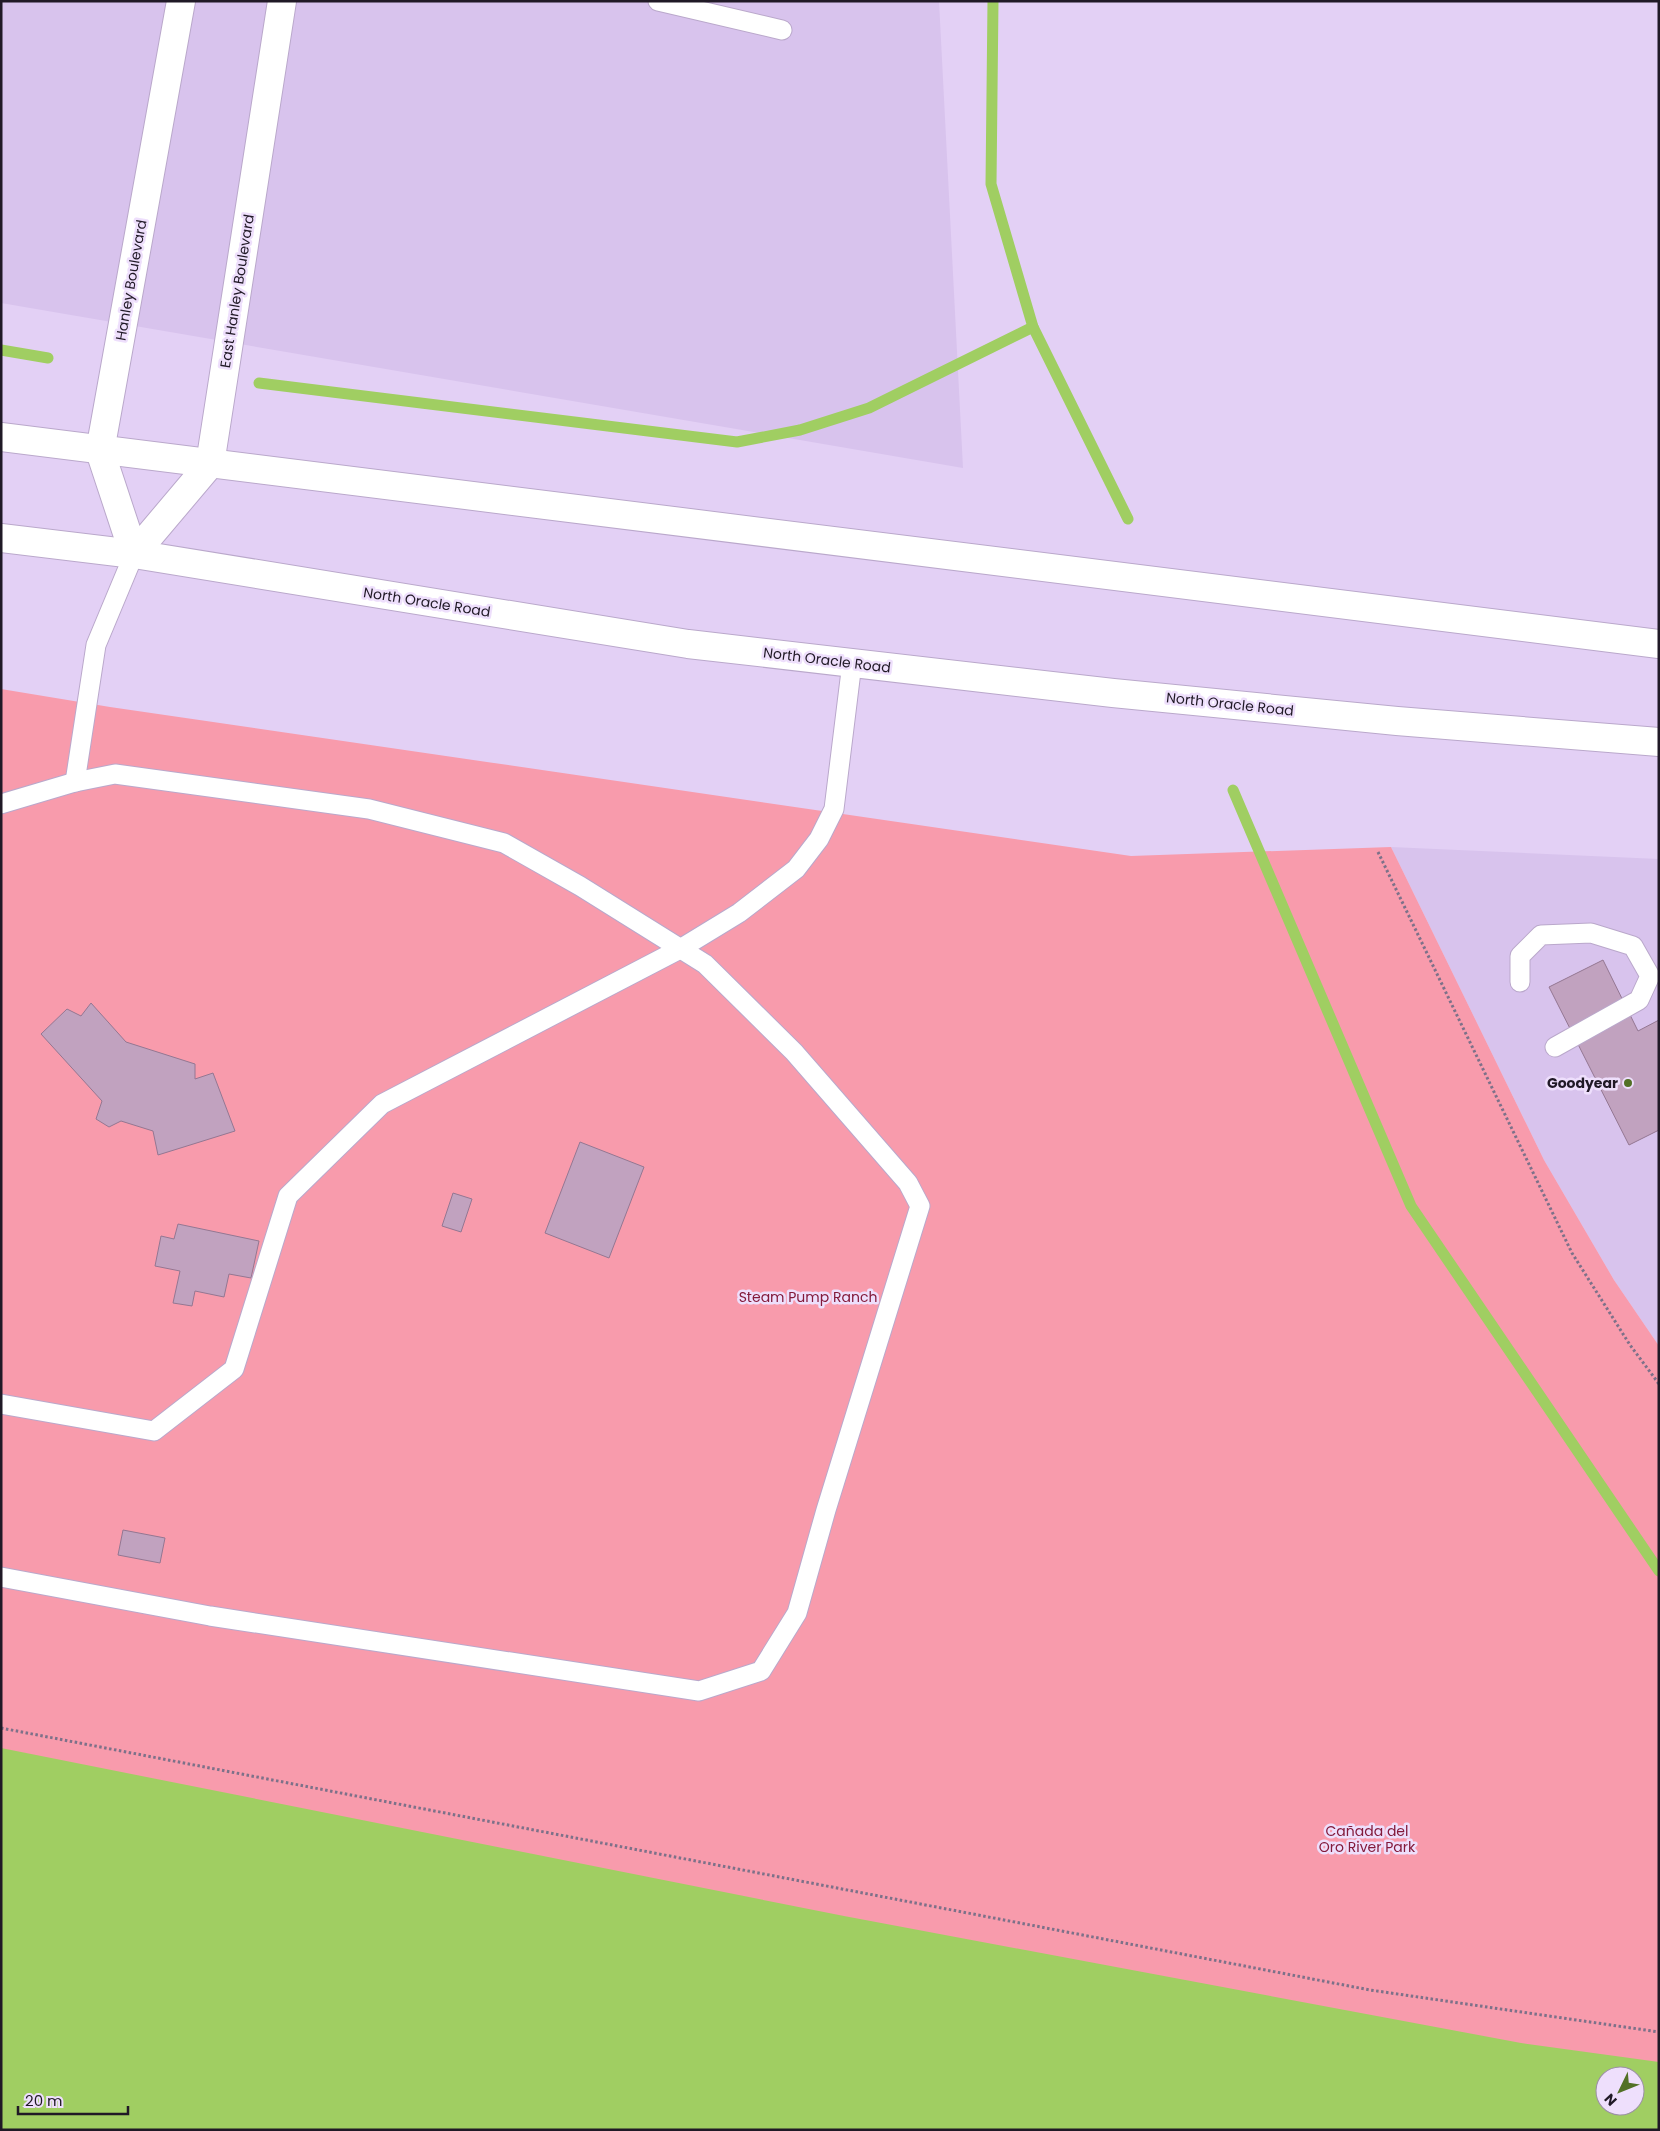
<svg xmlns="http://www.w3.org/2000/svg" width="1660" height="2131" font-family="Poppins,sans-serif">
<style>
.built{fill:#d8c3ed}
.green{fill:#f89bac;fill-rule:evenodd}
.water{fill:#a0ce62;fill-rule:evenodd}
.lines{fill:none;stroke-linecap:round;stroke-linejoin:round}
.stream{stroke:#a0ce62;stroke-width:11}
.building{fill:#c1a2bf;stroke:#947792}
.service-casing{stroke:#baa8cb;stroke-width:21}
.minor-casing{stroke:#baa8cb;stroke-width:30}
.trunk-casing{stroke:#baa8cb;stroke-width:30}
.path{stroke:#7d7189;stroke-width:3;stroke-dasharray:2.5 2.5;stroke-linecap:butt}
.service{stroke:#fff;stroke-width:19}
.minor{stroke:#fff;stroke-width:28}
.trunk{stroke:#fff;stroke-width:28}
.poi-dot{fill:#527026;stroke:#eedffc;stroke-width:2}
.labels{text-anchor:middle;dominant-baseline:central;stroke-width:5;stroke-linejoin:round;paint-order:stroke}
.street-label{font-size:14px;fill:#201926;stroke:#eedffc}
.poi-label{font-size:14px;font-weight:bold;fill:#201926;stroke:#eedffc;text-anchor:end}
.park-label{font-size:14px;fill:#831a3b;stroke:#eedffc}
</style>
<rect width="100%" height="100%" fill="#e3d0f5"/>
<g class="built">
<path d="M1 1H939L963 468 1 303Z"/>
<path d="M1391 847 1659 859V1346L1614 1280 1544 1160Z"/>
</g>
<path class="green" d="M1 689 110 707 1131 856 1391 847 1544 1160 1614 1280 1659 1346V2130H1ZM1605 2076H1635V2106H1605Z"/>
<path class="water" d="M1 1748 844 1916 1521 2043 1659 2062V2130H1ZM1605 2076H1635V2106H1605Z"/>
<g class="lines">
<g class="stream">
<path d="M993 1 991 184 1033 327 1128 519"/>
<path d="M1 350 48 358"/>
<path d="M259 383 737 442 800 430 869 408 1033 327"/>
<path d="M1233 790 1411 1206 1659 1571"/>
</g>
</g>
<g class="building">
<path d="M1603 960 1638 1031 1659 1020V1130L1629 1145 1549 987Z"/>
<path d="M91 1003 126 1042 195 1064V1079L213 1073 235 1131 158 1155 153 1131 121 1121 109 1127 96 1119 102 1101 41 1034 67 1009 81 1016Z"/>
<path d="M580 1142 644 1167 609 1258 545 1233Z"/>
<path d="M453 1193 472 1199 461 1232 442 1226Z"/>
<path d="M178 1224 259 1241 251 1278 229 1274 224 1297 195 1291 192 1306 173 1303 180 1271 155 1266 161 1236 174 1239Z"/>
<path d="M123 1530 165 1538 160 1563 118 1555Z"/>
</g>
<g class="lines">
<defs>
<g id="service">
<path d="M658 1 782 30"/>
<path d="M75 782 96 645 134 554"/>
<path d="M1 804 75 782 115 774 369 809 504 843 580 886 705 964 794 1052 908 1183 920 1206 826 1510 797 1613 761 1671 699 1691 210 1616 1 1577"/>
<path d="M1520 982V956L1541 935 1591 933 1633 946 1650 976 1639 1000 1555 1047"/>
<path d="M1 1404 154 1431 234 1369 288 1196 382 1104 680 949 739 913 796 869 819 839 834 809 852 663"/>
</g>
<g id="minor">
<path d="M134 554 210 464 282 1"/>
<path d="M134 554 100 451 181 1"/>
</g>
<g id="trunk">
<path d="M1 437 1659 644"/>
<path d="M1 538 134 554 688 644 1113 693 1397 721 1659 742"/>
</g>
</defs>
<use href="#service" class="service-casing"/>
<use href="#minor" class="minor-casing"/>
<use href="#trunk" class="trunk-casing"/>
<g class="path">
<path d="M1378 852 1572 1253 1630 1345 1659 1384"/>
<path d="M1 1728 1370 1990 1659 2032"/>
</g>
<use href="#service" class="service"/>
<use href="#minor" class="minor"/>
<use href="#trunk" class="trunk"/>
</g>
<circle class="poi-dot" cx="1628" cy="1083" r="5"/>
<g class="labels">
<g class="street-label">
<text transform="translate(131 280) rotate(-80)">Hanley Boulevard</text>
<text transform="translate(237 291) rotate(-81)">East Hanley Boulevard</text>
<text transform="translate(427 602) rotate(9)">North Oracle Road</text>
<text transform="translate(827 660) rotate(7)">North Oracle Road</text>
<text transform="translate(1230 704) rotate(6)">North Oracle Road</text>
</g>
<g class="poi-label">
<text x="1618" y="1083">Goodyear</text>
</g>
<g class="park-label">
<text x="808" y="1297">Steam Pump Ranch</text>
<text x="1367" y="1831">Cañada del<tspan x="1367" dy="16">Oro River Park</tspan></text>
</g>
</g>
<rect width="1660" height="2131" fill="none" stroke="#201926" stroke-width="5"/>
<g transform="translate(1620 2091) rotate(227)"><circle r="24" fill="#eedffc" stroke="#9c90a6"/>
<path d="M0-4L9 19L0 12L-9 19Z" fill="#527026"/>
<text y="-8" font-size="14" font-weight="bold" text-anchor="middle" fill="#201926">N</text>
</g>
<path d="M18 2106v8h110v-8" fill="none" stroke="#201926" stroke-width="2.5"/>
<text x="25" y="2106" font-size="15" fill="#201926" stroke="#eedffc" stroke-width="4" paint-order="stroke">20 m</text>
</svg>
